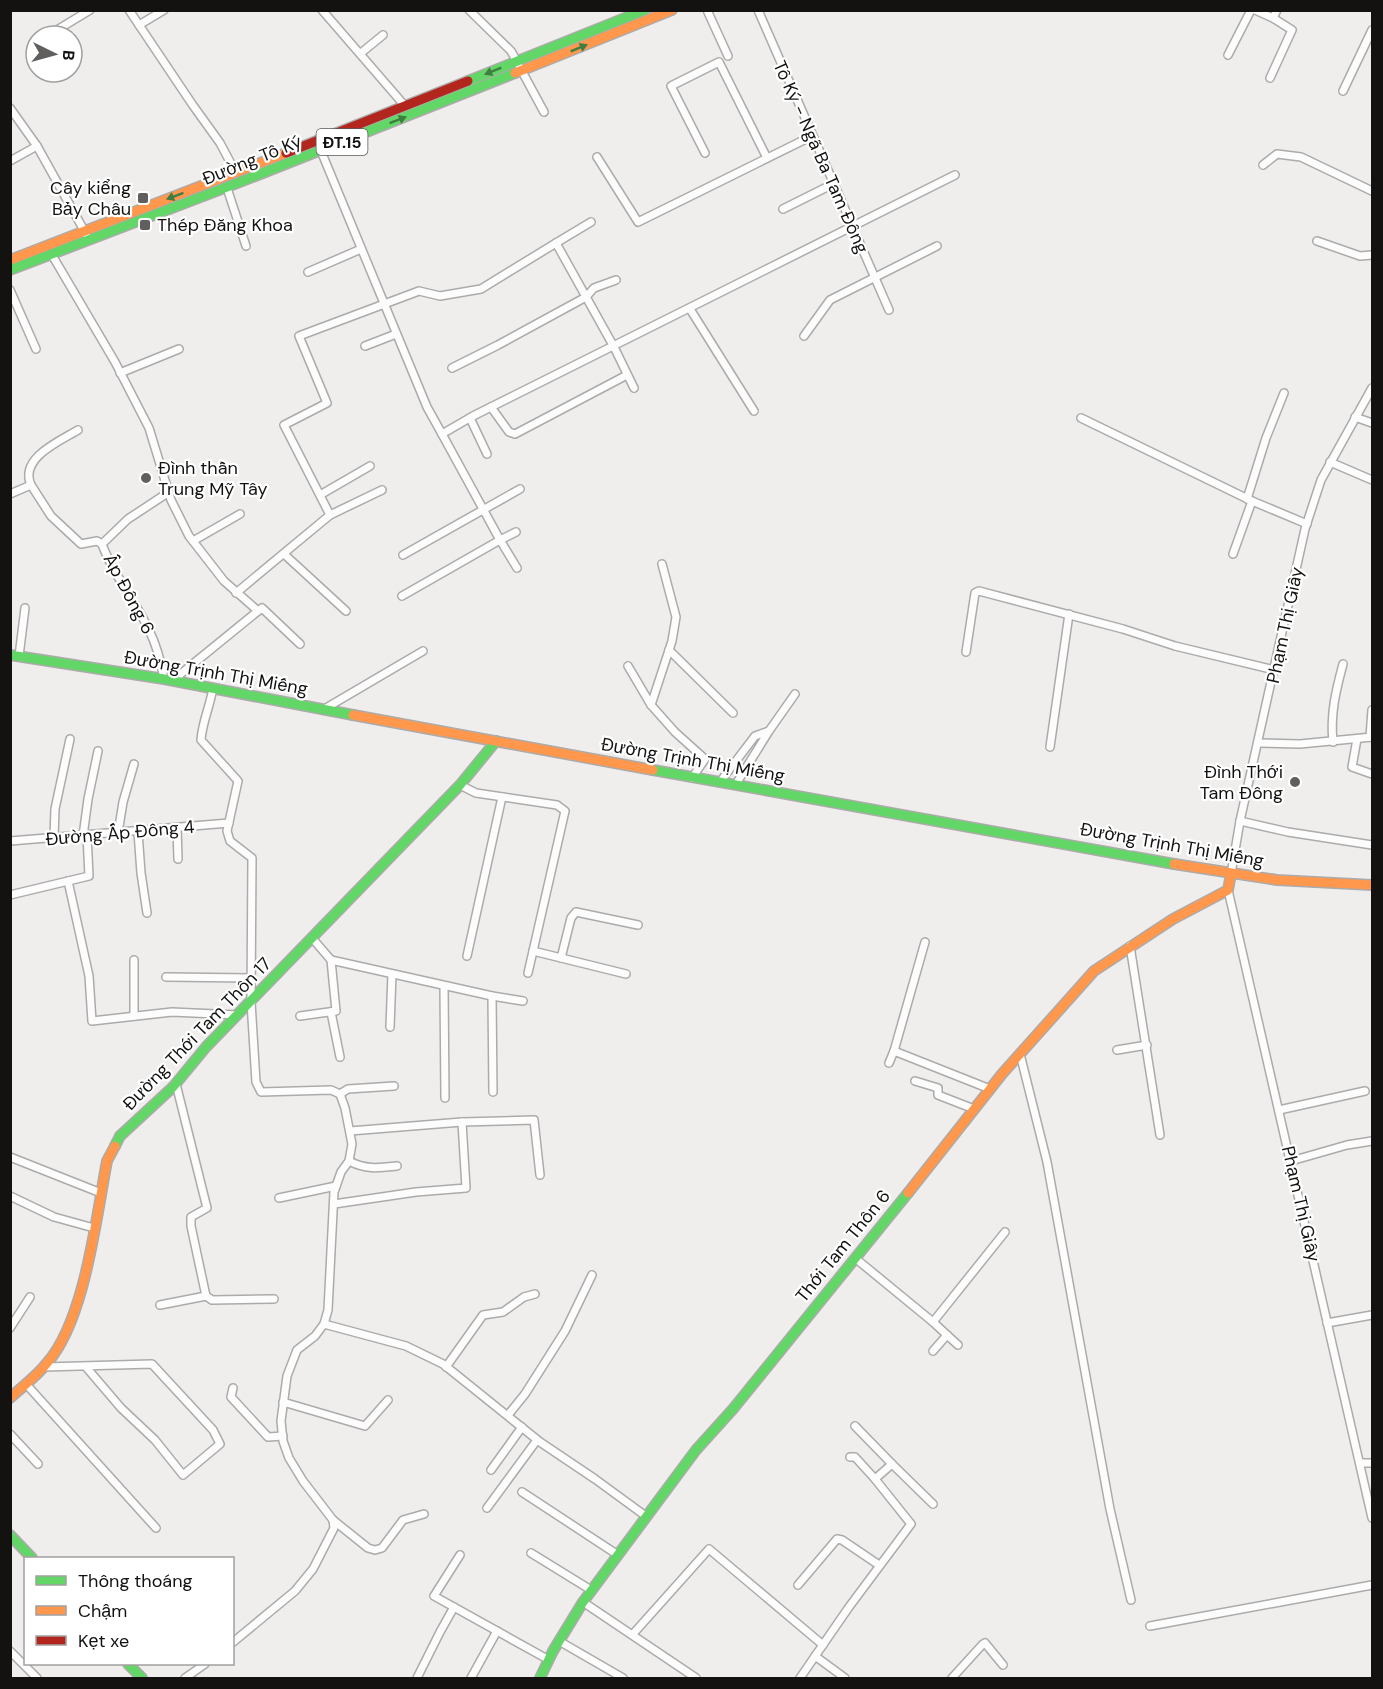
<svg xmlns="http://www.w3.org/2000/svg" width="1383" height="1689" font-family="'DM Sans',sans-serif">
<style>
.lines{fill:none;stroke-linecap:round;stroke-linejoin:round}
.street-casing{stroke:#acabaa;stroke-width:10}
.fast-casing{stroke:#acabaa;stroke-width:12}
.slow-casing{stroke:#acabaa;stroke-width:12}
.jam-casing{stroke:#acabaa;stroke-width:12}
.street{stroke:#fdfcfc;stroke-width:7}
.fast{stroke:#63d668;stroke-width:9}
.slow{stroke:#ff974d;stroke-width:9}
.jam{stroke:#b3261e;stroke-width:9}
.oneway{fill:#3f7e41}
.poi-dot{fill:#605f5e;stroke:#fff;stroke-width:2}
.labels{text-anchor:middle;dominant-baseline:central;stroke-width:4.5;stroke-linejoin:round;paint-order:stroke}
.shield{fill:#fff;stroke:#5a5958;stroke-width:1.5}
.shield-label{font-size:16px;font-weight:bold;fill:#131211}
.street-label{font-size:18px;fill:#131211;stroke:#fff}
.poi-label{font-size:18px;fill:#131211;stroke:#fff;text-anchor:end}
</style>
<rect width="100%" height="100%" fill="#efeeed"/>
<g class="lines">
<defs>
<g id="street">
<path d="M129 10 192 104 220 143 236 173"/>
<path d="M322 10 405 106"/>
<path d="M469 10 511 51 544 112"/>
<path d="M707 10 728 56"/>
<path d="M758 10 889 310"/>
<path d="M1255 10 1273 18"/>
<path d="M139 25 164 10"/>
<path d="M57 30 90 10"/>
<path d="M361 53 383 35"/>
<path d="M1228 55 1251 10"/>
<path d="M1270 78 1292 30 1273 18 1277 10"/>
<path d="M1343 91 1372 30"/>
<path d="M10 108 37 146 86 234"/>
<path d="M321 151 427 407 442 434"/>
<path d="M705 153 671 86 719 62 767 158"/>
<path d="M597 157 638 222 812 136"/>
<path d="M10 161 37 146"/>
<path d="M1263 165 1277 154 1301 157 1372 191"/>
<path d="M227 188 246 246"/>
<path d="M783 209 833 184"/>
<path d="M1317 241 1360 256 1372 255"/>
<path d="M556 243 591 222"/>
<path d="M52 255 115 362 149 428 171 500 189 536 224 581 258 611 172 681"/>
<path d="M308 272 361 249"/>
<path d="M10 290 36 349"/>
<path d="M690 309 754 411"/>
<path d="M804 336 830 300 937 246"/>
<path d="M365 346 396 334"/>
<path d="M452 368 498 345 586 297 594 288 616 280"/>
<path d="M120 373 179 349"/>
<path d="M491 407 509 432 515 434 627 375"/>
<path d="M1355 417 1372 423"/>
<path d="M470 418 487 454"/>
<path d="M1081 418 1252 501 1307 524"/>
<path d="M1330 462 1372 480"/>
<path d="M31 485C19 458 60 441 78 430"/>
<path d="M10 494 31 485 51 516 81 544 97 541 102 544"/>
<path d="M320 495 370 466"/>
<path d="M1247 499 1266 438 1284 393"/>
<path d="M330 515 382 490"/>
<path d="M516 532 500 540 517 568"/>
<path d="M193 541 240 514"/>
<path d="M102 544C113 575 135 600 149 630 157 646 161 662 164 679"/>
<path d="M102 544 128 519 169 492"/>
<path d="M284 554 346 611"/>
<path d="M1233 554 1252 501"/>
<path d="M403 555 520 489"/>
<path d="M662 564 676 617 672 641 651 705 675 732 705 759 692 778"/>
<path d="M236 593 330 515 284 425 327 403 299 336 419 291 440 296 481 289 556 243 614 347 634 388"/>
<path d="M402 596 500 540 442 434 473 416 955 175"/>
<path d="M258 611 262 608 300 644"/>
<path d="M669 650 733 713"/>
<path d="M966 652 975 593 979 591 1123 629 1175 646 1275 670"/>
<path d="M19 656 25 608"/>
<path d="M628 666 651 705"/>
<path d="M213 688C210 706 202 723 201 740L238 781 227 831 230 841 252 858 251 1002 256 1082 261 1092 331 1090 340 1094 345 1108 352 1144 349 1161 341 1172 334 1192 328 1310 324 1324 315 1336 297 1350 287 1376 281 1421 283 1441 289 1458 303 1481 333 1520 334 1528 313 1569 295 1591 232 1643"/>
<path d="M326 708 423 651"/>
<path d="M1370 737 1372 710"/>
<path d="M1357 739 1352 767 1372 774"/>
<path d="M1333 742C1330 714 1336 690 1343 664"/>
<path d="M1258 743 1300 744 1372 737"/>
<path d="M1050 747 1069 614"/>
<path d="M720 782 755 736 769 731 795 694"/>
<path d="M736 784 769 731"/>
<path d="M460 785 476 793 557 805 565 811 528 973"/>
<path d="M1240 821 1288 832 1372 845"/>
<path d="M177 828 178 859"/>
<path d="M138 832 141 873 147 913"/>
<path d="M118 833 123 802 134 764"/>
<path d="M83 836 88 799 98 751"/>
<path d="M54 838 55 809 70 739"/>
<path d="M10 841 229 823"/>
<path d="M1231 874 1240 821 1305 529 1321 480 1372 388"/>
<path d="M68 881 89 976 92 1021 172 1012 238 1015"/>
<path d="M1228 890 1372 1518"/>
<path d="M10 895 89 876 87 835"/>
<path d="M312 938 331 960 492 996 523 1001"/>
<path d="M1130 946 1160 1135"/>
<path d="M533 951 626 974"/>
<path d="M467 956 502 797"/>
<path d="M561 958 571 918 576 912 638 925"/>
<path d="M134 960V1016"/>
<path d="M166 977 251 978"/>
<path d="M444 986 445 1098"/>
<path d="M492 996 493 1092"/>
<path d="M331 1012 340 1057"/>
<path d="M300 1016 336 1011 331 960"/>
<path d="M390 1027 392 974"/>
<path d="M1117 1050 1147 1045"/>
<path d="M894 1051 925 942"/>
<path d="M1020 1054 1047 1162 1110 1509 1131 1600"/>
<path d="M889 1063 894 1051 990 1089"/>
<path d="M915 1081 938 1088V1095L974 1109"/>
<path d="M340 1094 348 1089 394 1086"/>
<path d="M1279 1110 1365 1091"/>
<path d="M350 1131 462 1122 534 1120 540 1175"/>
<path d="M10 1157 101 1193"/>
<path d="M349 1161C366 1170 379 1168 397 1166"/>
<path d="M1291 1161 1347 1145 1372 1141"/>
<path d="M10 1196 54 1217 94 1228"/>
<path d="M279 1198 336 1186"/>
<path d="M334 1204 416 1192 466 1188 462 1122"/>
<path d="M855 1258 933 1322 1005 1232"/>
<path d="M206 1296 212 1300 274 1299"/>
<path d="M160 1305 206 1296 191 1226V1217L207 1208 176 1084"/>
<path d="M933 1322 947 1335 933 1351"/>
<path d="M1327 1323 1372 1315"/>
<path d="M324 1324 406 1346 443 1364 540 1442 595 1479 647 1517"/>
<path d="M10 1328 30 1297"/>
<path d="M947 1335 958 1345"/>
<path d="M44 1367 152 1364 213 1430 220 1444 183 1475 155 1440 121 1408 86 1367"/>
<path d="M446 1367 483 1315 503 1312 524 1297 535 1294"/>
<path d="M26 1384 156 1528"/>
<path d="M233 1388 231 1397 268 1437 283 1436"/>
<path d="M283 1402 365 1426 388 1400"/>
<path d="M508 1415 525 1394 565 1331 592 1275"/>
<path d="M855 1426 892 1464"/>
<path d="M10 1434 38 1464"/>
<path d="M850 1457H855L875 1479"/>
<path d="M1360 1463H1372"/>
<path d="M491 1470 522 1427"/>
<path d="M522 1492 618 1555"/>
<path d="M487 1508 537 1440"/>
<path d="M333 1520 368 1548 375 1550 382 1548 403 1520 424 1514"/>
<path d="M531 1553 591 1590"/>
<path d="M460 1555 434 1596 549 1660"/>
<path d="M798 1585 837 1539 842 1540 879 1565"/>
<path d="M583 1602 696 1678"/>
<path d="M1150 1626 1372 1585"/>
<path d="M633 1634 709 1549 823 1645"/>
<path d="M559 1641 623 1678"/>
<path d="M10 1651 37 1678"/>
<path d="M815 1656 845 1678"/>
<path d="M185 1678 205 1664"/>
<path d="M417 1678 440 1632 454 1607"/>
<path d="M471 1678 497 1631"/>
<path d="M800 1678 849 1607 911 1524 875 1479 892 1464 933 1504"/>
<path d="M952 1678 982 1645 985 1643 1003 1665"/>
</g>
<g id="fast">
<path d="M468 81 645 10"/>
<path d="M10 270 240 182 515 73"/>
<path d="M10 655 164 679 353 715"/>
<path d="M653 770 1174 864"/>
<path d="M115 1146 120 1136 173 1087 206 1047 460 785 496 741"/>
<path d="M10 1535 32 1558"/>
<path d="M128 1664 142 1678"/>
<path d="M540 1678 553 1651 583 1602 696 1450 733 1409 908 1193"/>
</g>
<g id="slow">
<path d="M515 73 672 10"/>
<path d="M10 260 286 153"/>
<path d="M353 715 653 770"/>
<path d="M1174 864 1277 880 1372 885"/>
<path d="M908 1193 1002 1074 1094 971 1173 919 1228 890 1231 874"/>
<path d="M10 1398C22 1387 37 1376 47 1363 85 1320 96 1218 107 1161L115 1146"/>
</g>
<path id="jam" d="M286 153 468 81"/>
</defs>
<use href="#street" class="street-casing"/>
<use href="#fast" class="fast-casing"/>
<use href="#slow" class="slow-casing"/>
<use href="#jam" class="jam-casing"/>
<use href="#street" class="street"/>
<use href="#fast" class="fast"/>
<use href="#slow" class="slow"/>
<use href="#jam" class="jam"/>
</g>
<defs><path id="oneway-solid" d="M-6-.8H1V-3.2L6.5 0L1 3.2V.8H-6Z" transform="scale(1.5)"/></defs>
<g class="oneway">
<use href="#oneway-solid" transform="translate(579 48) rotate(-22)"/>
<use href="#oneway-solid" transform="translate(493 71) rotate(158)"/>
<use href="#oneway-solid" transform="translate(398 120) rotate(-21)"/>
<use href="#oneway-solid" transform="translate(175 196) rotate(159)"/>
</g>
<g class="poi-dot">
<rect x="137" y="192" width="12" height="12" rx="3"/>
<rect x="139" y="219" width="12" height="12" rx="3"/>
<circle cx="146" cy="478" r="6"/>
<circle cx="1295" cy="782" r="6"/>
</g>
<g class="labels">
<rect class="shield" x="316.5" y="129" width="51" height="26" rx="4.5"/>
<g class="shield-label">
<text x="342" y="142">ĐT.15</text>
</g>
<g class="street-label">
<text transform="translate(821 157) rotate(66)">Tô Ký - Ngã Ba Tam Đông</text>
<text transform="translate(252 160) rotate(-22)">Đường Tô Ký</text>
<text transform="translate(129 594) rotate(62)">Ấp Đông 6</text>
<text transform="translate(1285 625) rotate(-78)">Phạm Thị Giây</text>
<text transform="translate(216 673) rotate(10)">Đường Trịnh Thị Miếng</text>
<text transform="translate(693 760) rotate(10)">Đường Trịnh Thị Miếng</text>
<text transform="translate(120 833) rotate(-5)">Đường Ấp Đông 4</text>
<text transform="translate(1172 845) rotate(10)">Đường Trịnh Thị Miếng</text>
<text transform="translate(197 1034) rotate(-46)">Đường Thới Tam Thôn 17</text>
<text transform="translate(1301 1204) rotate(77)">Phạm Thị Giây</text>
<text transform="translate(843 1246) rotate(-51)">Thới Tam Thôn 6</text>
</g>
<g class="poi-label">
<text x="131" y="188">Cây kiểng<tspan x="131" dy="21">Bảy Châu</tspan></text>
<text x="157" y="225" text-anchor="start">Thép Đăng Khoa</text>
<text x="158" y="468" text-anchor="start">Đình thần<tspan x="158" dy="21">Trung Mỹ Tây</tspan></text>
<text x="1283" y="772">Đình Thới<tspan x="1283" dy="21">Tam Đông</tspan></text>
</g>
</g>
<rect width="1383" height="1689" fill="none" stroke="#131211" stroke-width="24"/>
<rect x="24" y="1557" width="210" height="108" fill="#ffffff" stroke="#a1a0a0" stroke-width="1.5"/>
<rect x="36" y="1576" width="30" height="9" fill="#63d668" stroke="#a1a0a0" stroke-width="1.5"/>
<text x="78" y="1587" font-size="18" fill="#131211">Thông thoáng</text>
<rect x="36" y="1606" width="30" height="9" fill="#ff974d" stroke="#a1a0a0" stroke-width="1.5"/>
<text x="78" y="1617" font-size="18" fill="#131211">Chậm</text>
<rect x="36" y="1636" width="30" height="9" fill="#b3261e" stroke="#a1a0a0" stroke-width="1.5"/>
<text x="78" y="1647" font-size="18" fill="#131211">Kẹt xe</text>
<g transform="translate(54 54) rotate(95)"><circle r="28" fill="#ffffff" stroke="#a1a0a0" stroke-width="1.5"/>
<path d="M0-4.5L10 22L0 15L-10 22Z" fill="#605f5e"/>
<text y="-9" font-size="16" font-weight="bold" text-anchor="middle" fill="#131211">B</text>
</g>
</svg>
